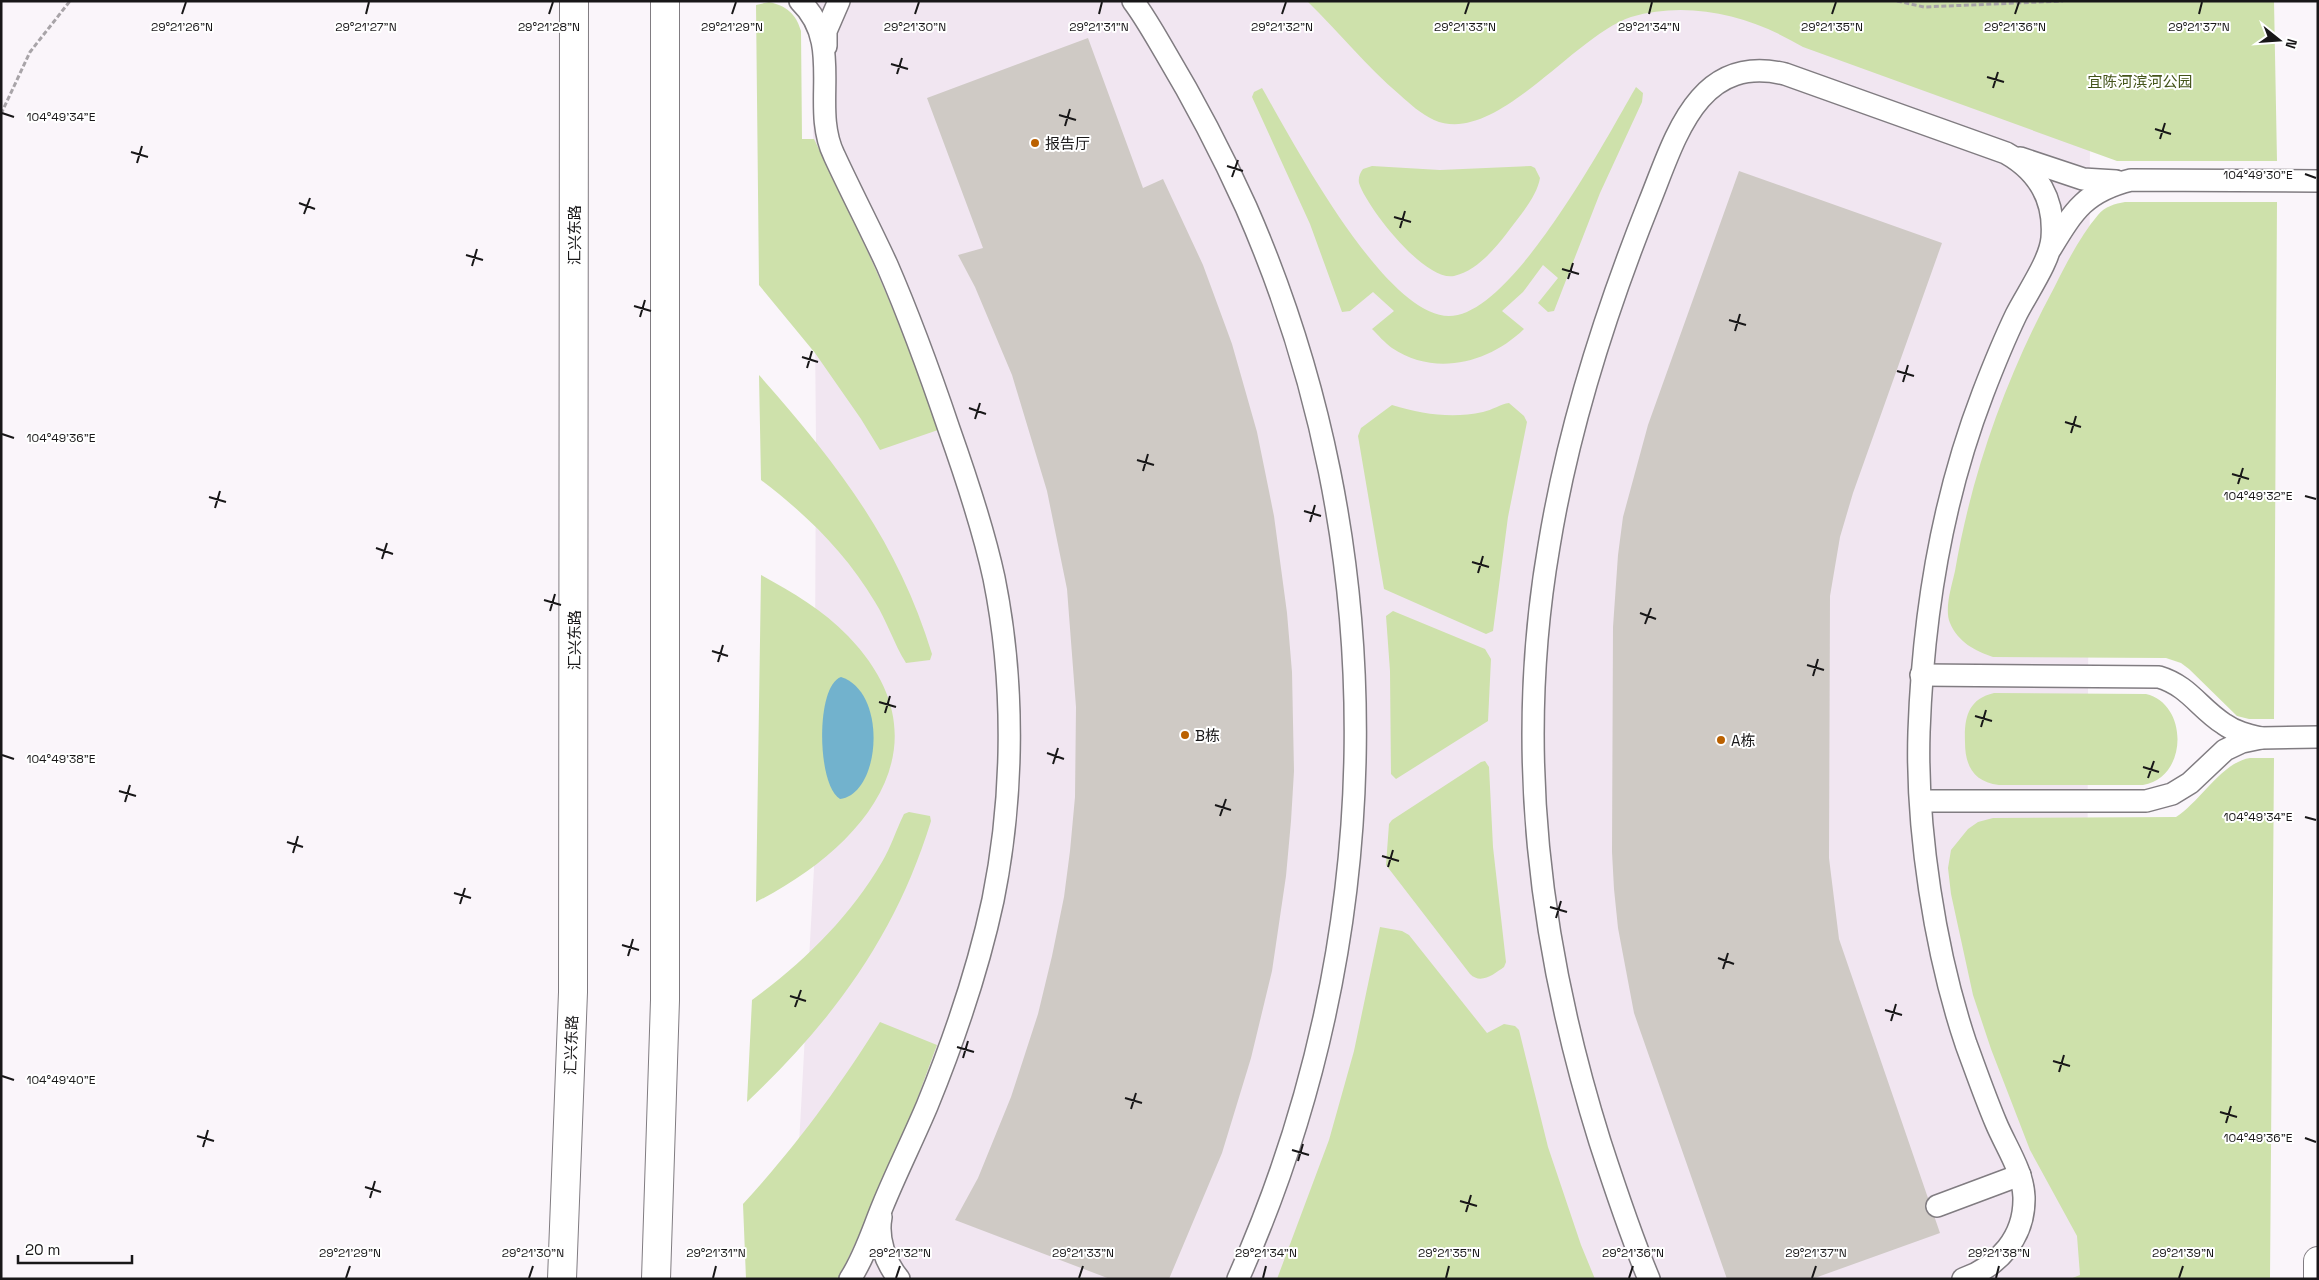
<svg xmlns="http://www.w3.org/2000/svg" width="2319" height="1280" font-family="'Space Grotesk','Noto Sans SC',sans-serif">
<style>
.built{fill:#f1e6f1}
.green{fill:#cee1ab}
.water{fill:#72b2cd}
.building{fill:#cfcac5}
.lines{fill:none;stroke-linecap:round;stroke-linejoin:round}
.service-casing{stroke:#807c81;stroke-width:24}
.secondary-casing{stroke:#807c81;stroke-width:30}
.trunk-casing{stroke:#807c81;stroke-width:30}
.path{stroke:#a8a4a8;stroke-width:3;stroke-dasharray:5 2.5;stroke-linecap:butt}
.service{stroke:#fff;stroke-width:21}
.secondary{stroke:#fff;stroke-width:28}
.trunk{stroke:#fff;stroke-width:28}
.ticks{fill:none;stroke:#181718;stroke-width:2}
.poi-dot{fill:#bb6100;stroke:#fff;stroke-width:2}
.labels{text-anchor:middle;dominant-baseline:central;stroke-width:4;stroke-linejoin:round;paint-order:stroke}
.park-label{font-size:15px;fill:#43541a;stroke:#fff}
.poi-label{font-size:15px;fill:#181718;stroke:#fff;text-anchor:start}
.street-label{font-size:15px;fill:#181718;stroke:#fff}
.ticks-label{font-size:12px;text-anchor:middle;fill:#181718;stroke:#fff;stroke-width:4;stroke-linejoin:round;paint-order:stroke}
</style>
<rect width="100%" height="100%" fill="#faf5fa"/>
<path class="built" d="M812 1H1706L2090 136 2086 1279H802L797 1182 814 868 816 442Z"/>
<g class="green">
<path d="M1307 1H2274L2277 161H2117L1803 47C1751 16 1690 0 1631 17 1573 36 1496 147 1434 120 1421 114 1410 104 1400 95 1366 66 1339 32 1307 1Z"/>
<path d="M769 2C787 6 796 14 801 31L802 139H814C861 234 905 329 938 430L880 450 861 419 815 353 759 285 756 5Z"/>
<path d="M1636 87 1643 93 1642 102 1600 193 1554 311 1548 312 1538 303 1558 278 1543 265 1523 292 1502 311 1524 329C1489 363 1435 377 1392 348 1385 343 1378 335 1372 329L1394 311 1373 292 1350 311 1342 312 1310 224 1252 97 1254 92 1262 88C1292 140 1384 316 1449 316 1512 316 1606 139 1636 87Z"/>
<path d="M1372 166 1440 170 1531 166 1535 168 1540 178C1537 197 1518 218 1507 233 1494 250 1476 271 1454 276 1425 282 1367 208 1359 183 1358 178 1360 173 1363 169Z"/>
<path d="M2125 202H2277L2274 719H2249L2237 716 2189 669 2181 663 2166 658 1993 657C1975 651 1958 642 1950 623 1944 609 1952 585 1955 571 1972 471 2007 375 2055 286 2067 262 2081 235 2098 215 2105 206 2115 204 2125 202Z"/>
<path d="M759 375C837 463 897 540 932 654L930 660 906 663C894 644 887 621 875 602 846 553 806 514 761 480Z"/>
<path d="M1509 403 1524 416 1527 422 1508 517 1493 631 1486 634 1384 589 1358 436 1361 428 1392 405C1423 414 1451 419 1483 412 1492 410 1501 404 1509 403Z"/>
<path d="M761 575C792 592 823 610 848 636 953 745 863 848 756 902Z"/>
<path d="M1393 611 1485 649 1491 659 1488 721 1396 779 1391 774 1390 671 1386 616Z"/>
<path d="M1994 693 2146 694C2189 704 2188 778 2143 785H1999C1973 782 1965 765 1965 742 1964 718 1968 699 1994 693Z"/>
<path d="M2250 758H2274L2270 1279H2070L2080 1275 2077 1236 2030 1150 1991 1049 1973 995 1951 894 1948 868 1951 850 1968 829 1978 822 1993 818 2176 817C2200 802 2222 762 2250 758Z"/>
<path d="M1485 761 1489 767 1493 847 1506 962 1504 967C1494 974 1481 985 1470 974L1386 865 1389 824 1392 820 1481 762Z"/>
<path d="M909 812 930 816 931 821C896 935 833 1021 747 1102L752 1000C804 962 849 918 882 862 891 847 896 830 904 814Z"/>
<path d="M1380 927 1402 931 1409 935 1487 1033 1504 1024 1515 1026 1519 1030 1548 1147 1581 1245 1595 1279H1277L1329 1140 1354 1051Z"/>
<path d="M880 1022 937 1045 898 1151 844 1267 837 1279H746L743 1204C797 1145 837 1090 880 1022Z"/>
</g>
<path class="water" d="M841 677C888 692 881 794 840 799 817 786 815 686 841 677Z"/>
<g class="building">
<path d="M1088 38 1143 188 1163 179 1203 265 1232 344 1257 432 1274 516 1287 613 1292 672 1294 771 1291 821 1286 876 1272 971 1251 1058 1222 1153 1169 1279H1110L955 1220 978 1178 1011 1097 1038 1014 1052 956 1064 897 1070 851 1075 797 1076 707 1067 589 1047 491 1012 375 975 287 958 255 983 248 927 98Z"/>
<path d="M1739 171 1942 243 1853 493 1840 537 1830 596 1829 858 1839 939 1940 1233 1812 1279H1727L1634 1013 1618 928 1614 889 1612 852 1613 627 1618 555 1623 517 1648 425Z"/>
</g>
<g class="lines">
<defs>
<g id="service">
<path d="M800 1C845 44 810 106 834 155 851 192 870 228 887 265 910 318 930 373 949 429 966 477 983 527 994 578 1015 682 1014 796 993 900 978 970 954 1040 927 1106 913 1139 897 1171 883 1205 873 1229 865 1256 850 1279"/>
<path d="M1133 1C1145 17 1155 35 1165 52 1195 102 1222 154 1246 207 1396 549 1390 939 1238 1279"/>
<path d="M826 46V31L839 1"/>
<path d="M2020 158 2083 179 2116 181"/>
<path d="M2051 248C2074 210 2086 191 2131 180L2318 181"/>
<path d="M1921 675 2159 677C2189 686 2199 708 2224 724 2235 732 2248 735 2261 738L2242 742 2225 750 2190 783 2172 794 2146 801H1921"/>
<path d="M2261 738 2318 737"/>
<path d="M1937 1206 2020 1175"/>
<path d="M881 1217C877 1238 885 1262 899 1279"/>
<path d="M1649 1279C1630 1234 1615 1188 1600 1142 1539 947 1514 749 1549 546 1568 429 1605 313 1649 203 1675 139 1697 53 1785 74L2006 153C2038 171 2055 200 2052 238 2050 261 2027 293 2016 315 2004 340 1993 367 1983 393 1941 502 1923 616 1919 732 1916 829 1935 952 1966 1044 1976 1071 1985 1097 1996 1123 2006 1147 2023 1171 2024 1197 2025 1237 1999 1266 1963 1279"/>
</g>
<g id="secondary">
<path d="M562 1279 573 992 574 1"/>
<path d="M656 1279 665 1000V1"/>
</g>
<path id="trunk" d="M2318 1279V1261"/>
</defs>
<use href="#service" class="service-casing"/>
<use href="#secondary" class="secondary-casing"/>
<use href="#trunk" class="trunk-casing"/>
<g class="path">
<path d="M1897 1 1924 7 2063 1"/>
<path d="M1 114 30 52 70 1"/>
</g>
<use href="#service" class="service"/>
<use href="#secondary" class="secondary"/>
<use href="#trunk" class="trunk"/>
</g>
<path class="ticks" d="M182 14 186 2M366 14 369 2M549 14 553 2M732 14 736 2M915 14 919 2M1099 14 1102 2M1282 14 1286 2M1465 14 1469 2M1649 14 1652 2M1832 14 1836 2M2015 14 2019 2M2199 14 2202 2M891 64 908 69M897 74 902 58M1987 77 2004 82M1993 88 1998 72M2 113 14 117M1059 115 1076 120M1065 126 1070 109M2155 129 2171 134M2160 139 2165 123M131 152 148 157M137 163 142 146M1227 166 1243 171M2305 174 2316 178M1232 177 1238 160M299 203 315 209M304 214 310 198M1394 217 1411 222M1400 228 1405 211M466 255 483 260M472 266 477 249M1562 269 1579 274M1568 279 1573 263M634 306 651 311M640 317 645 300M1729 320 1746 325M1735 331 1740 314M802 357 818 362M807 368 812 351M1897 371 1914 376M1903 382 1908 365M969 408 986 414M975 419 980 403M2065 422 2081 427M2071 433 2076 416M2 434 14 438M1137 460 1154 465M1143 471 1148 454M2232 474 2249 479M2238 484 2243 468M2305 496 2316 499M209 497 226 502M215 508 220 491M1304 511 1321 516M1310 522 1315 505M376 548 393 554M382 559 387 543M1472 562 1489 567M1478 573 1483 556M544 600 561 605M550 611 555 594M1640 613 1656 619M1645 624 1651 608M712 651 728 656M718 662 723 645M1807 665 1824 670M1813 676 1818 659M879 702 896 707M885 713 890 696M1975 716 1992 721M1981 727 1986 710M1047 753 1064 759M2 755 14 759M1053 764 1058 748M2143 767 2159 772M2148 778 2154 761M119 791 136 796M125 802 130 785M1215 805 1231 810M1220 816 1226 799M2305 817 2316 820M287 842 303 847M293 853 298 836M1382 856 1399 861M1388 867 1393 850M454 893 471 898M460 904 465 888M1550 907 1567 912M1556 918 1561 901M622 945 639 950M628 956 633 939M1718 958 1734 964M1723 969 1728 953M790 996 806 1001M795 1007 801 990M1885 1010 1902 1015M1891 1021 1896 1004M957 1047 974 1052M963 1058 968 1041M2053 1061 2070 1066M2059 1072 2064 1055M2 1076 14 1080M1125 1098 1142 1103M1131 1109 1136 1093M2220 1112 2237 1117M2226 1123 2231 1106M197 1136 214 1141M2305 1138 2316 1142M203 1147 208 1130M1292 1150 1309 1155M1298 1161 1303 1144M365 1187 381 1192M370 1198 375 1181M1460 1201 1477 1206M1466 1212 1471 1195M346 1278 350 1266M529 1278 533 1266M713 1278 716 1266M896 1278 900 1266M1079 1278 1083 1266M1263 1278 1266 1266M1446 1278 1449 1266M1629 1278 1633 1266M1812 1278 1816 1266M1996 1278 1999 1266M2179 1278 2183 1266"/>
<g class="poi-dot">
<circle cx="1035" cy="143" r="5"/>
<circle cx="1185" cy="735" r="5"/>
<circle cx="1721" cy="740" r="5"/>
</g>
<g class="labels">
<g class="park-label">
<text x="2140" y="81">宜陈河滨河公园</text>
</g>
<g class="poi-label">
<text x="1045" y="143">报告厅</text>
<text x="1195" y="735">B栋</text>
<text x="1731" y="740">A栋</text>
</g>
<g class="street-label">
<text transform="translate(574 235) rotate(-90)">汇兴东路</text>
<text transform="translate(574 640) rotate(-90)">汇兴东路</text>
<text transform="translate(571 1045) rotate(-88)">汇兴东路</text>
</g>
</g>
<g class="ticks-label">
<text x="182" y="31">29°21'26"N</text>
<text x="366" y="31">29°21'27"N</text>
<text x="549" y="31">29°21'28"N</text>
<text x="732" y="31">29°21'29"N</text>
<text x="915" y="31">29°21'30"N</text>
<text x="1099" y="31">29°21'31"N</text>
<text x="1282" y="31">29°21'32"N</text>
<text x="1465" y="31">29°21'33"N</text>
<text x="1649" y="31">29°21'34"N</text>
<text x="1832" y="31">29°21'35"N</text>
<text x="2015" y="31">29°21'36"N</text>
<text x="2199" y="31">29°21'37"N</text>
<text x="61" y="121">104°49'34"E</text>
<text x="2258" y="179">104°49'30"E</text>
<text x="61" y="442">104°49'36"E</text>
<text x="2258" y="500">104°49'32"E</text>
<text x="61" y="763">104°49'38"E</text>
<text x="2258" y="821">104°49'34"E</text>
<text x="61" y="1084">104°49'40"E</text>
<text x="2258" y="1142">104°49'36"E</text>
<text x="350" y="1257">29°21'29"N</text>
<text x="533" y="1257">29°21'30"N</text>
<text x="716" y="1257">29°21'31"N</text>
<text x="900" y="1257">29°21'32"N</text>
<text x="1083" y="1257">29°21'33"N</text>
<text x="1266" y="1257">29°21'34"N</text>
<text x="1449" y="1257">29°21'35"N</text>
<text x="1633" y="1257">29°21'36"N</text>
<text x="1816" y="1257">29°21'37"N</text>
<text x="1999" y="1257">29°21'38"N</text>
<text x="2183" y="1257">29°21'39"N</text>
</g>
<rect width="2319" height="1280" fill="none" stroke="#181718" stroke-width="5"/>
<g transform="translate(2279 40) rotate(107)" stroke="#ffffff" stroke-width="4" paint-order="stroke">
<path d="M0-4L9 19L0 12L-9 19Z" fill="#181718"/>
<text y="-8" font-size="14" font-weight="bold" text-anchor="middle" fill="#181718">N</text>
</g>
<path d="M18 1255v8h114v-8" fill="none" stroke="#181718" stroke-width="2.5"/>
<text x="25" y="1255" font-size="15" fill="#181718" stroke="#ffffff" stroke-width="4" paint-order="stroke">20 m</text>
</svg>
